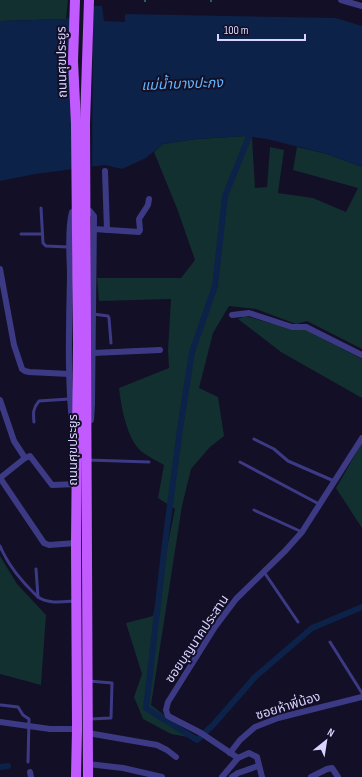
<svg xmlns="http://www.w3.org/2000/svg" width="362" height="777" font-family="'Sofia Sans Condensed','Noto Sans Thai',sans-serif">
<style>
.green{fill:#12302f}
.water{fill:#0c2248}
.pier{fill:#130f26}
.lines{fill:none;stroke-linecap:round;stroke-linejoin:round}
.canal{stroke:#0c2248;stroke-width:6}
.path{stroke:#2fb8b0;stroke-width:1;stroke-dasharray:2 3;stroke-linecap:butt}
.service{stroke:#3d3a85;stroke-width:3}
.minor{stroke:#3d3a85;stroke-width:6}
.primary{stroke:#c25bff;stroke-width:10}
.labels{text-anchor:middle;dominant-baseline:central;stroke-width:4;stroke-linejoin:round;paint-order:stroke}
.street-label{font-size:13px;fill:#d9d4ff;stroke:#130f26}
.water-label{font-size:14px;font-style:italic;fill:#62b6ff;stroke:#130f26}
</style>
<rect width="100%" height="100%" fill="#130f26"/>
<g class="green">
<path d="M0 0H68L66 19 0 21Z"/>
<path d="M245 136 252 137 255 188 267 187 270 147 284 150 278 193 313 198 346 212 358 188 293 170 297 147 327 154 362 167V349L307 321 296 324 256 309 229 306 213 333 199 388 218 397 224 436 210 447 191 469 182 506 151 705 194 738 171 734 143 719 134 697 142 674 126 623 153 616 175 509 158 498 164 465C157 461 149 457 142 452 127 440 121 406 119 388L169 368 168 350 171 299 99 301 97 278H181L195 260 178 211 154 152 163 144 197 139Z"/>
<path d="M245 316 270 323 306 330 362 359V398L281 352 238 319Z"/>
<path d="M362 443V528L336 488Z"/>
<path d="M0 556 17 584 46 615 41 685 0 674Z"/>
</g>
<path class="water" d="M94 6H102L104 21 125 22V14L336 18 362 26V167L327 154 267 139 245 136 197 139 163 144 146 158 122 169 105 165 35 174 0 181V21L66 19Z"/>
<path class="pier" d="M93 5 92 169 73 171V14Z"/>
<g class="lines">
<g class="canal">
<path d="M252 129 225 196 215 286 192 352 180 429 165 543 146 708 197 740 213 725 255 677 312 628 362 607"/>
<path d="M0 767 8 766"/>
</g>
<g class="path">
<path d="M145 0V5"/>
<path d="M211 0V5"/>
</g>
<g class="service">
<path d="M41 208 43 243 46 246 68 247"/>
<path d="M21 234H42"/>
<path d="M93 314 108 316 109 318 111 343"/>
<path d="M34 422C33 413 33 408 39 401L69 399"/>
<path d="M254 439 274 449 288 461 334 481"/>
<path d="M88 460 149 462"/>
<path d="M240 462 319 504"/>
<path d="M254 510 302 532"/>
<path d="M0 546C8 565 22 582 38 597"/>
<path d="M36 569 38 597C48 604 62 602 74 601"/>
<path d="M264 572 298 622"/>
<path d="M330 642 362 693"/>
<path d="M89 681 112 683 111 718 90 719"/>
<path d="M1 705 18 707 23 715 29 719 28 762"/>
</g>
<g class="minor">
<path d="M341 0 362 6"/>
<path d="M105 171 107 230"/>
<path d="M94 229 139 232 140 230 139 219 148 205 149 199"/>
<path d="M0 269 14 345 22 369 25 371 29 372 69 374"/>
<path d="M232 315 249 313 292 327H306L362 355"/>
<path d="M93 353 160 350"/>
<path d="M0 400 14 441 25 458"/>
<path d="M73 432C67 380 69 328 70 276 70 258 67 230 72 212L75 211H90L94 216 92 404 91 420"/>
<path d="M76 543 49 545 44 543 0 478 25 458 30 456 52 485 77 484"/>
<path d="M0 722 50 729H77"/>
<path d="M88 733 157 745 167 750 176 757"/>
<path d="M230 753 240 740 255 727 278 718 362 697"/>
<path d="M238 758 201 733 168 716 166 710 168 702 215 627 236 599 285 551 302 532 362 438"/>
<path d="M88 764 123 768 162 777"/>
<path d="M30 772 31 777"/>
<path d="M222 777 238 758 249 753 257 757 262 777"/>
<path d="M232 777 238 773 258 766"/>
<path d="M311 777 327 769 332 768 338 777"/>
</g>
<g class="primary">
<path d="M75 0 73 61 76 124 78 344 76 543 77 729 76 777"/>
<path d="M88 777 85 123 89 0"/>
</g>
</g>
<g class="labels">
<g class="street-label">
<text transform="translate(62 62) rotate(-91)">ถนนศุขประยูร</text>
<text transform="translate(73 450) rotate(-90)">ถนนศุขประยูร</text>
<text transform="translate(197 639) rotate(-56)">ซอยบุญนาคประสาน</text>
<text transform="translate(288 706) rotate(-17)">ซอยห้าพี่น้อง</text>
</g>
<g class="water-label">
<text transform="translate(182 84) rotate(-2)">แม่น้ำบางปะกง</text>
</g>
</g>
<g transform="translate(326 741) rotate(30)" stroke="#130f26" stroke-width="3" paint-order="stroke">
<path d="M0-3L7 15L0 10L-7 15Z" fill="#d9d4ff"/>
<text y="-6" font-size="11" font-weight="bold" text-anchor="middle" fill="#d9d4ff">N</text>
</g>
<path d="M218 34v6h87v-6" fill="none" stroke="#d9d4ff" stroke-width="2"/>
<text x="224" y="34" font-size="12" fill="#d9d4ff" stroke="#130f26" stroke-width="3" paint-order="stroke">100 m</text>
</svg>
